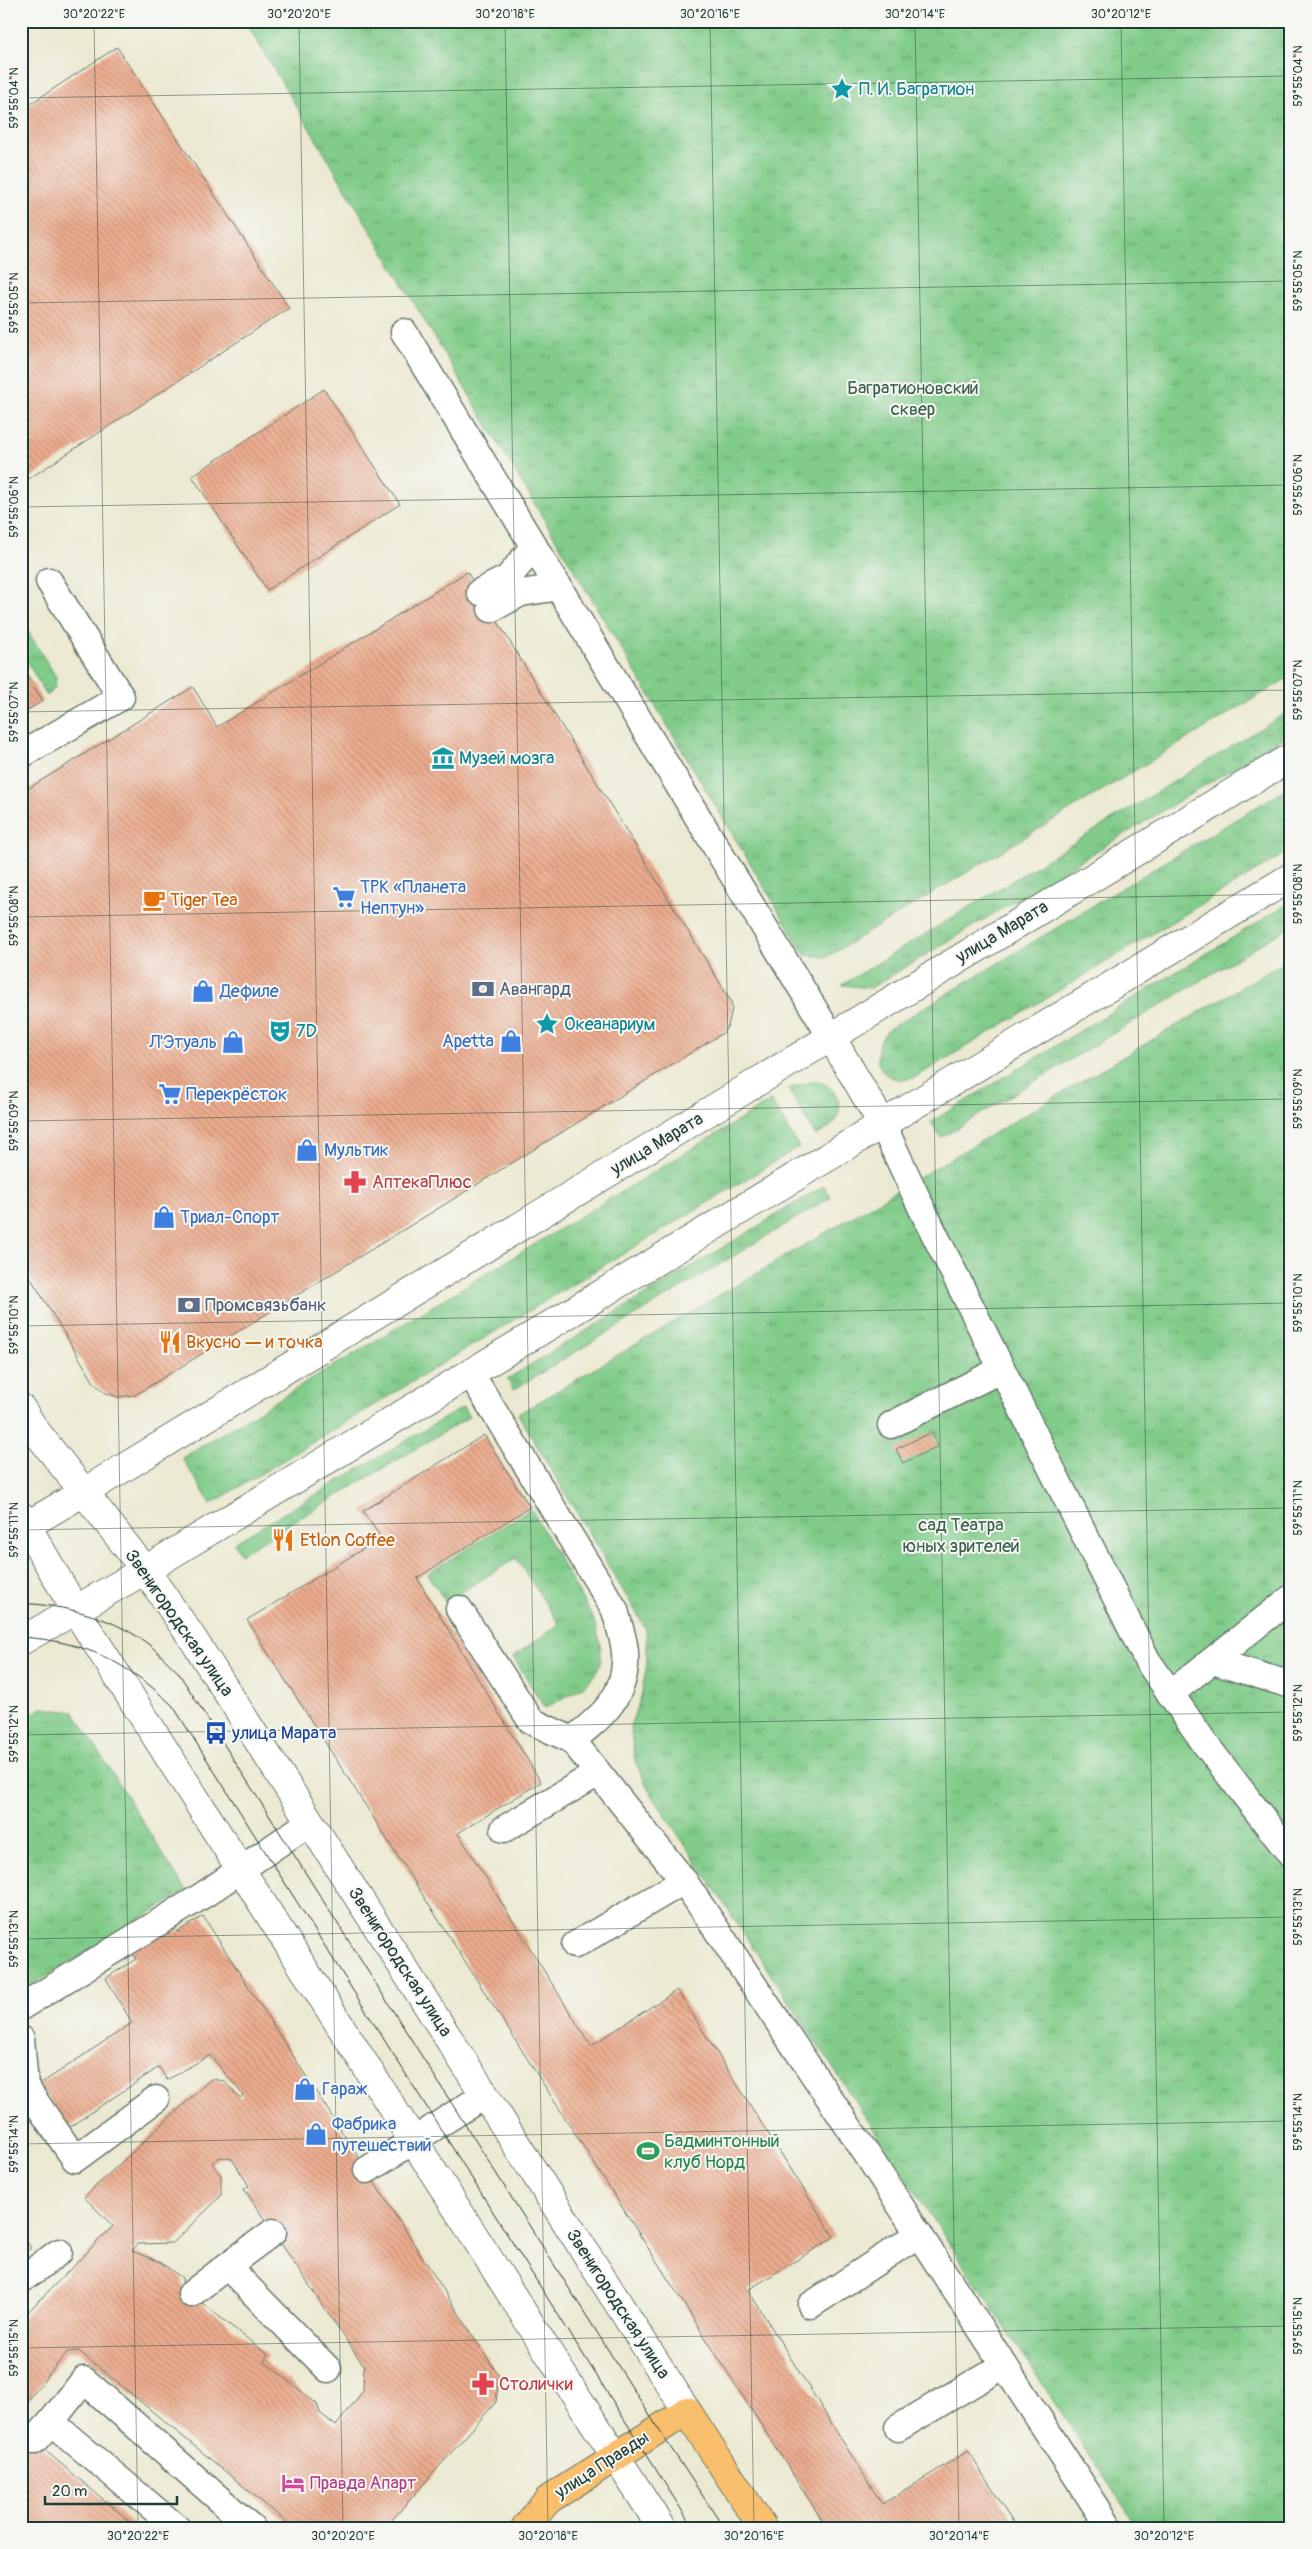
<svg xmlns="http://www.w3.org/2000/svg" width="1312" height="2549" font-family="Pangolin,sans-serif">
<style>
.grass{fill:url(#grass-tufts);stroke:#50845f}
.building{fill:url(#building-back-hatch);fill-rule:evenodd}
.lines{fill:none;stroke-linecap:round;stroke-linejoin:round}
.service-casing{stroke:#67796b;stroke-width:29}
.minor-casing{stroke:#67796b;stroke-width:30}
.tertiary-casing{stroke:#67796b;stroke-width:30}
.primary-casing{stroke:#67796b;stroke-width:30}
.service{stroke:#fff;stroke-width:26}
.minor{stroke:#fff;stroke-width:28}
.tertiary{stroke:#fff;stroke-width:28}
.primary{stroke:#f9bf6d;stroke-width:28}
.tram{stroke:#1f3d34;stroke-width:1}
.ticks{fill:none;stroke:#1f3d34;stroke-width:1;stroke-opacity:0.45}
.labels{text-anchor:middle;dominant-baseline:central;stroke-width:4;stroke-linejoin:round;paint-order:stroke}
.culture-label{font-size:18px;fill:#0d838f;stroke:#f6f6f2;text-anchor:start}
.park-label{font-size:18px;fill:#38614a;stroke:#f6f6f2}
.shop-label{font-size:18px;fill:#366cbe;stroke:#f6f6f2;text-anchor:start}
.food-label{font-size:18px;fill:#c56008;stroke:#f6f6f2;text-anchor:start}
.street-label{font-size:18px;fill:#1f3d34;stroke:#f6f6f2}
.service-label{font-size:18px;fill:#4e5e75;stroke:#f6f6f2;text-anchor:start}
.health-label{font-size:18px;fill:#be3a42;stroke:#f6f6f2;text-anchor:start}
.transit-label{font-size:18px;fill:#164399;stroke:#f6f6f2;text-anchor:start}
.leisure-label{font-size:18px;fill:#27864d;stroke:#f6f6f2;text-anchor:start}
.hotel-label{font-size:18px;fill:#b23c85;stroke:#f6f6f2;text-anchor:start}
.neatline{fill:none;stroke:#1f3d34;stroke-width:2}
.ticks-label{font-size:12px;text-anchor:middle;fill:#1f3d34}
</style>
<defs>
<pattern id="grass-tufts" width="24" height="20" patternUnits="userSpaceOnUse" patternTransform="scale(1.25)"><rect width="24" height="20" fill="#81cc8a"/><path d="M3 7l-1-3M5 7V3M7 7l1-3M15 17l-1-3M17 17v-4M19 17l1-3" fill="none" stroke="#69a772"/></pattern>
<pattern id="building-back-hatch" width="6" height="6" patternUnits="userSpaceOnUse" patternTransform="scale(1.25)"><rect width="6" height="6" fill="#ecac8e"/><path d="M-1 5l2 2M0 0l6 6M5-1l2 2" fill="none" stroke="#bf8d75"/></pattern>
</defs>
<rect width="100%" height="100%" fill="#f6f6f2"/>
<filter id="ink" filterUnits="userSpaceOnUse"><feTurbulence type="fractalNoise" baseFrequency=".02" numOctaves="2"/><feDisplacementMap in="SourceGraphic" scale="10" xChannelSelector="R" yChannelSelector="G"/><feConvolveMatrix kernelMatrix="1 2 1 2 8 2 1 2 1" color-interpolation-filters="sRGB"/></filter>
<filter id="wash" filterUnits="userSpaceOnUse"><feTurbulence type="fractalNoise" baseFrequency=".0096" numOctaves="4" result="noise"/><feDisplacementMap in="SourceGraphic" scale="20" xChannelSelector="R" yChannelSelector="G"/><feGaussianBlur stdDeviation="1.12" result="paint"/><feColorMatrix in="noise" values="0 0 0 0 0 0 0 0 0 0 0 0 0 0 0 0 0 1.4 0 .05"/><feComposite in="paint" operator="in"/></filter>
<g filter="url(#wash)">
<rect width="100%" height="100%" fill="#ece9d2"/>
<g class="grass">
<path d="M245 21H1291V676L827 957 805 955Z"/>
<path d="M21 620 56 677 55 688 47 696 21 652Z"/>
<path d="M1291 710V733L871 988 842 985Z"/>
<path d="M1291 786V850L916 1077C880 1089 865 1054 889 1029Z"/>
<path d="M1291 902V926L941 1138 931 1122Z"/>
<path d="M1291 958V2528H1138L648 1789 635 1761 630 1726 641 1697 647 1663 646 1629 518 1414Z"/>
<path d="M813 1081C831 1082 845 1099 837 1118 833 1127 824 1131 816 1136L788 1089Z"/>
<path d="M771 1101 799 1147 211 1504 182 1458Z"/>
<path d="M824 1186 831 1197 513 1390 507 1379Z"/>
<path d="M463 1407 469 1417 240 1554 234 1543Z"/>
<path d="M531 1509 594 1620 600 1643 601 1661 595 1675 583 1687 545 1708 513 1657 559 1624 516 1558 446 1602 427 1574Z"/>
<path d="M42 1708 74 1712 186 1891 30 1987 21 1975V1721Z"/>
</g>
<g id="blocks">
<g class="building">
<path d="M117 47 289 308 21 484V110Z"/>
<path d="M324 389 400 504 267 590 192 476Z"/>
<path d="M467 572 731 1001 732 1009 728 1026 723 1033 135 1395 118 1397 106 1393 95 1384 21 1262V793L193 687 217 727Z"/>
<path d="M21 665 43 701 21 714Z"/>
<path d="M932 1432 938 1446 903 1463 896 1449Z"/>
<path d="M484 1435 530 1507 417 1578 541 1782 458 1833 591 2046 677 1990 834 2237 748 2290 882 2504 968 2451 1017 2528H827L247 1620 381 1538 363 1511Z"/>
<path d="M203 1916 499 2376 496 2402 385 2528H294L79 2351 67 2352 21 2409V2319L113 2226 84 2197 211 2079 224 2081 240 2098 243 2095 210 2055 167 2080 159 2067 68 2128 39 2085 132 2023 106 1978 136 1959 131 1951 172 1926 177 1932ZM220 2157 232 2159 249 2186 244 2189 364 2366 363 2391 336 2426 320 2413 317 2404 264 2361 268 2355 183 2288 182 2278 160 2262 132 2251 138 2244 173 2243 221 2196V2175L212 2163Z"/>
<path d="M21 2234 31 2248 21 2257Z"/>
<path d="M21 2430 34 2441 137 2528H21Z"/>
</g>
</g>
</g>
<g filter="url(#ink)">
<use href="#blocks" fill-opacity="0" stroke="#67796b" stroke-width="1"/>
<g class="lines">
<defs>
<g id="service">
<path d="M404 332 831 1037"/>
<path d="M480 592 508 578 534 546"/>
<path d="M491 609 521 593 559 587"/>
<path d="M21 755 121 697 49 581"/>
<path d="M883 1125 922 1209 1147 1660 1206 1745 1291 1855"/>
<path d="M471 1374 615 1610C618 1623 624 1638 625 1652 628 1695 603 1716 572 1740L684 1881 868 2156 1110 2528"/>
<path d="M891 1425 1002 1369"/>
<path d="M459 1609 531 1721 572 1740"/>
<path d="M1213 1661 1291 1685"/>
<path d="M1170 1694 1291 1598"/>
<path d="M504 1829 598 1773"/>
<path d="M575 1945 684 1881"/>
<path d="M21 2007 205 1894 310 1822"/>
<path d="M21 2039 25 2086 75 2159 156 2099"/>
<path d="M367 2170 485 2095"/>
<path d="M227 2266 273 2232"/>
<path d="M21 2280 59 2252"/>
<path d="M191 2294 227 2266 328 2369"/>
<path d="M811 2305 919 2234"/>
<path d="M898 2428 1004 2365"/>
<path d="M34 2441 51 2422"/>
<path d="M177 2528 51 2422 84 2380 252 2528"/>
</g>
<g id="minor">
<path d="M831 1037 883 1125"/>
<path d="M84 1492 1291 757"/>
<path d="M145 1570 1291 877"/>
</g>
<g id="tertiary">
<path d="M21 1408 35 1430 145 1570 193 1639 687 2411"/>
<path d="M21 1516 76 1611 564 2377 662 2528"/>
<path d="M21 1529 84 1492"/>
<path d="M21 1641 145 1570"/>
</g>
<path id="primary" d="M525 2528 548 2500 687 2411 763 2528"/>
</defs>
<use href="#service" class="service-casing"/>
<use href="#minor" class="minor-casing"/>
<use href="#tertiary" class="tertiary-casing"/>
<use href="#primary" class="primary-casing"/>
<use href="#service" class="service"/>
<use href="#minor" class="minor"/>
<use href="#tertiary" class="tertiary"/>
<use href="#primary" class="primary"/>
<g class="tram">
<path d="M21 1603C65 1606 107 1615 144 1641 156 1649 167 1662 178 1672L659 2430 724 2528"/>
<path d="M21 1637C85 1641 127 1662 173 1706L693 2528"/>
</g>
</g>
</g>
<path class="ticks" d="M94 21 138 2528M299 21 343 2528M505 21 548 2528M710 21 754 2528M915 21 959 2528M1121 21 1164 2528M21 98 1291 76M21 303 1291 281M21 507 1291 485M21 712 1291 690M21 917 1291 894M21 1121 1291 1099M21 1326 1291 1303M21 1530 1291 1508M21 1735 1291 1712M21 1939 1291 1917M21 2144 1291 2121M21 2348 1291 2326"/>
<defs>
<symbol id="sight-bare" viewBox="-9 -9 18 18"><path d="M0-6L1.8-2.2L6-1.7L2.9 1.2L3.7 5.4L0 3.3L-3.7 5.4L-2.9 1.2L-6-1.7L-1.8-2.2Z" fill="#0f9aa8" stroke="#f6f6f2" stroke-width="2.5" paint-order="stroke"/></symbol>
<symbol id="museum-bare" viewBox="-9 -9 18 18"><path d="M0-6L6-3V-2H-6V-3ZM-5-1h2V3h-2ZM-1-1h2V3h-2ZM3-1h2V3H3ZM-6 4H6V6H-6Z" fill="#0f9aa8" stroke="#f6f6f2" stroke-width="2.5" paint-order="stroke"/></symbol>
<symbol id="supermarket-bare" viewBox="-9 -9 18 18"><path d="M-6-5.5h2.5l.6 2H6L4.5 2H-2.5L-4.4-4H-6ZM-1.5 3.2a1.3 1.3 0 1 0 .1 0ZM3 3.2a1.3 1.3 0 1 0 .1 0Z" fill="#3f7fe0" stroke="#f6f6f2" stroke-width="2.5" paint-order="stroke"/></symbol>
<symbol id="cafe-bare" viewBox="-9 -9 18 18"><path d="M-5.5-4.5H6V0H3Q3 3.5 0 3.5H-2.5Q-5.5 3.5-5.5 0ZM3-3.2v2h1.7v-2ZM-6 4.5H4V6H-6Z" fill="#e8710a" stroke="#f6f6f2" stroke-width="2.5" paint-order="stroke"/></symbol>
<symbol id="bank-bare" viewBox="-9 -9 18 18"><path d="M-6-4H6V4H-6ZM0-2.3a2.3 2.3 0 1 0 0 4.6a2.3 2.3 0 1 0 0-4.6Z" fill="#5c6f8a" stroke="#f6f6f2" stroke-width="2.5" paint-order="stroke"/></symbol>
<symbol id="shop-bare" viewBox="-9 -9 18 18"><path d="M-5-2.5h2.3a2.7 3.5 0 0 1 5.4 0H5L5.5 6h-11ZM-1.5-2.5h3a1.5 2.3 0 0 0-3 0Z" fill="#3f7fe0" stroke="#f6f6f2" stroke-width="2.5" paint-order="stroke"/></symbol>
<symbol id="theatre-bare" viewBox="-9 -9 18 18"><path d="M-5-5.5Q0-4 5-5.5V0Q5 5 0 6Q-5 5-5 0ZM-3.3-2.5H-1v1.5H-3.3ZM1-2.5H3.3v1.5H1ZM-2.8 1Q0 5.5 2.8 1Z" fill="#0f9aa8" stroke="#f6f6f2" stroke-width="2.5" paint-order="stroke"/></symbol>
<symbol id="pharmacy-bare" viewBox="-9 -9 18 18"><path d="M-2-6h4v4h4v4h-4v4h-4v-4h-4v-4h4Z" fill="#e0444e" stroke="#f6f6f2" stroke-width="2.5" paint-order="stroke"/></symbol>
<symbol id="restaurant-bare" viewBox="-9 -9 18 18"><path d="M-5-6h1v4h1v-4h1v4h1v-4h1v5L-1.5 .5V6h-2V.5L-5-1ZM5-6V6H3V1.5H1.5Q1.5-4 5-6Z" fill="#e8710a" stroke="#f6f6f2" stroke-width="2.5" paint-order="stroke"/></symbol>
<symbol id="bus-bare" viewBox="-9 -9 18 18"><path d="M-5-6H5V4H4V6H2V4H-2V6H-4V4H-5ZM-3.5-4V0h7V-4ZM-3.5 1.2v1.5H-2V1.2ZM2 1.2v1.5H3.5V1.2Z" fill="#1a4fb4" stroke="#f6f6f2" stroke-width="2.5" paint-order="stroke"/></symbol>
<symbol id="stadium-bare" viewBox="-9 -9 18 18"><path d="M0-5a6.5 5 0 1 0 0 10a6.5 5 0 1 0 0-10ZM-3.5-1.8h7v3.6h-7Z" fill="#2e9e5b" stroke="#f6f6f2" stroke-width="2.5" paint-order="stroke"/></symbol>
<symbol id="hotel-bare" viewBox="-9 -9 18 18"><path d="M-6-4.5h1.5V1H6V5H4.5V3h-9V5H-6ZM-4 0a1.8 1.8 0 1 1 3.6 0ZM.5 0V-2.5h3Q6-2.5 6 0Z" fill="#d1479c" stroke="#f6f6f2" stroke-width="2.5" paint-order="stroke"/></symbol>
</defs>
<g fill-rule="evenodd">
<use href="#sight-bare" x="826" y="73" width="32" height="32"/>
<use href="#museum-bare" x="427" y="742" width="32" height="32"/>
<use href="#supermarket-bare" x="328" y="881" width="32" height="32"/>
<use href="#cafe-bare" x="138" y="884" width="32" height="32"/>
<use href="#bank-bare" x="467" y="973" width="32" height="32"/>
<use href="#shop-bare" x="187" y="975" width="32" height="32"/>
<use href="#sight-bare" x="531" y="1008" width="32" height="32"/>
<use href="#theatre-bare" x="264" y="1015" width="32" height="32"/>
<use href="#shop-bare" x="495" y="1025" width="32" height="32"/>
<use href="#shop-bare" x="217" y="1026" width="32" height="32"/>
<use href="#supermarket-bare" x="154" y="1078" width="32" height="32"/>
<use href="#shop-bare" x="291" y="1134" width="32" height="32"/>
<use href="#pharmacy-bare" x="339" y="1166" width="32" height="32"/>
<use href="#shop-bare" x="148" y="1201" width="32" height="32"/>
<use href="#bank-bare" x="173" y="1289" width="32" height="32"/>
<use href="#restaurant-bare" x="154" y="1326" width="32" height="32"/>
<use href="#restaurant-bare" x="267" y="1524" width="32" height="32"/>
<use href="#bus-bare" x="200" y="1717" width="32" height="32"/>
<use href="#shop-bare" x="289" y="2073" width="32" height="32"/>
<use href="#shop-bare" x="300" y="2118" width="32" height="32"/>
<use href="#stadium-bare" x="632" y="2135" width="32" height="32"/>
<use href="#pharmacy-bare" x="467" y="2368" width="32" height="32"/>
<use href="#hotel-bare" x="277" y="2467" width="32" height="32"/>
</g>
<g class="labels">
<g class="culture-label">
<text x="859" y="89">П. И. Багратион</text>
<text x="459" y="758">Музей мозга</text>
<text x="564" y="1024">Океанариум</text>
<text x="296" y="1031">7D</text>
</g>
<g class="park-label">
<text x="913" y="388">Багратионовский<tspan x="913" dy="21">сквер</tspan></text>
<text x="961" y="1525">сад Театра<tspan x="961" dy="21">юных зрителей</tspan></text>
</g>
<g class="shop-label">
<text x="360" y="887">ТРК «Планета<tspan x="360" dy="21">Нептун»</tspan></text>
<text x="220" y="991">Дефиле</text>
<text x="494" y="1041" text-anchor="end">Apetta</text>
<text x="217" y="1042" text-anchor="end">Л'Этуаль</text>
<text x="186" y="1094">Перекрёсток</text>
<text x="324" y="1150">Мультик</text>
<text x="180" y="1217">Триал-Спорт</text>
<text x="322" y="2089">Гараж</text>
<text x="332" y="2124">Фабрика<tspan x="332" dy="21">путешествий</tspan></text>
</g>
<g class="food-label">
<text x="170" y="900">Tiger Tea</text>
<text x="186" y="1342">Вкусно — и точка</text>
<text x="300" y="1540">Etlon Coffee</text>
</g>
<g class="street-label">
<text transform="translate(1002 932) rotate(-31)">улица Марата</text>
<text transform="translate(657 1144) rotate(-31)">улица Марата</text>
<text transform="translate(179 1623) rotate(55)">Звенигородская улица</text>
<text transform="translate(400 1962) rotate(57)">Звенигородская улица</text>
<text transform="translate(618 2304) rotate(57)">Звенигородская улица</text>
<text transform="translate(602 2465) rotate(-33)">улица Правды</text>
</g>
<g class="service-label">
<text x="499" y="989">Авангард</text>
<text x="205" y="1305">Промсвязьбанк</text>
</g>
<g class="health-label">
<text x="372" y="1182">АптекаПлюс</text>
<text x="499" y="2384">Столички</text>
</g>
<g class="transit-label">
<text x="232" y="1733">улица Марата</text>
</g>
<g class="leisure-label">
<text x="664" y="2141">Бадминтонный<tspan x="664" dy="21">клуб Норд</tspan></text>
</g>
<g class="hotel-label">
<text x="310" y="2483">Правда Апарт</text>
</g>
</g>
<rect width="1312" height="2549" fill="none" stroke="#f6f6f2" stroke-width="55"/>
<path d="M45 2496v8h132v-8" fill="none" stroke="#1f3d34" stroke-width="2.5"/>
<text x="52" y="2496" font-size="15" fill="#1f3d34" stroke="#f6f6f2" stroke-width="4" paint-order="stroke">20 m</text>
<rect x="28" y="28" width="1256" height="2494" class="neatline"/>
<g class="ticks-label">
<text x="94" y="18">30°20'22"E</text>
<text x="299" y="18">30°20'20"E</text>
<text x="505" y="18">30°20'18"E</text>
<text x="710" y="18">30°20'16"E</text>
<text x="915" y="18">30°20'14"E</text>
<text x="1121" y="18">30°20'12"E</text>
<text transform="translate(1298 76) rotate(-90)" y="4">59°55'04"N</text>
<text transform="translate(14 98) rotate(-90)" y="4">59°55'04"N</text>
<text transform="translate(1298 281) rotate(-90)" y="4">59°55'05"N</text>
<text transform="translate(14 303) rotate(-90)" y="4">59°55'05"N</text>
<text transform="translate(1298 485) rotate(-90)" y="4">59°55'06"N</text>
<text transform="translate(14 507) rotate(-90)" y="4">59°55'06"N</text>
<text transform="translate(1298 690) rotate(-90)" y="4">59°55'07"N</text>
<text transform="translate(14 712) rotate(-90)" y="4">59°55'07"N</text>
<text transform="translate(1298 894) rotate(-90)" y="4">59°55'08"N</text>
<text transform="translate(14 916) rotate(-90)" y="4">59°55'08"N</text>
<text transform="translate(1298 1099) rotate(-90)" y="4">59°55'09"N</text>
<text transform="translate(14 1121) rotate(-90)" y="4">59°55'09"N</text>
<text transform="translate(1298 1303) rotate(-90)" y="4">59°55'10"N</text>
<text transform="translate(14 1325) rotate(-90)" y="4">59°55'10"N</text>
<text transform="translate(1298 1508) rotate(-90)" y="4">59°55'11"N</text>
<text transform="translate(14 1530) rotate(-90)" y="4">59°55'11"N</text>
<text transform="translate(1298 1713) rotate(-90)" y="4">59°55'12"N</text>
<text transform="translate(14 1734) rotate(-90)" y="4">59°55'12"N</text>
<text transform="translate(1298 1917) rotate(-90)" y="4">59°55'13"N</text>
<text transform="translate(14 1939) rotate(-90)" y="4">59°55'13"N</text>
<text transform="translate(1298 2122) rotate(-90)" y="4">59°55'14"N</text>
<text transform="translate(14 2144) rotate(-90)" y="4">59°55'14"N</text>
<text transform="translate(1298 2326) rotate(-90)" y="4">59°55'15"N</text>
<text transform="translate(14 2348) rotate(-90)" y="4">59°55'15"N</text>
<text x="138" y="2540">30°20'22"E</text>
<text x="343" y="2540">30°20'20"E</text>
<text x="548" y="2540">30°20'18"E</text>
<text x="754" y="2540">30°20'16"E</text>
<text x="959" y="2540">30°20'14"E</text>
<text x="1164" y="2540">30°20'12"E</text>
</g>
</svg>
